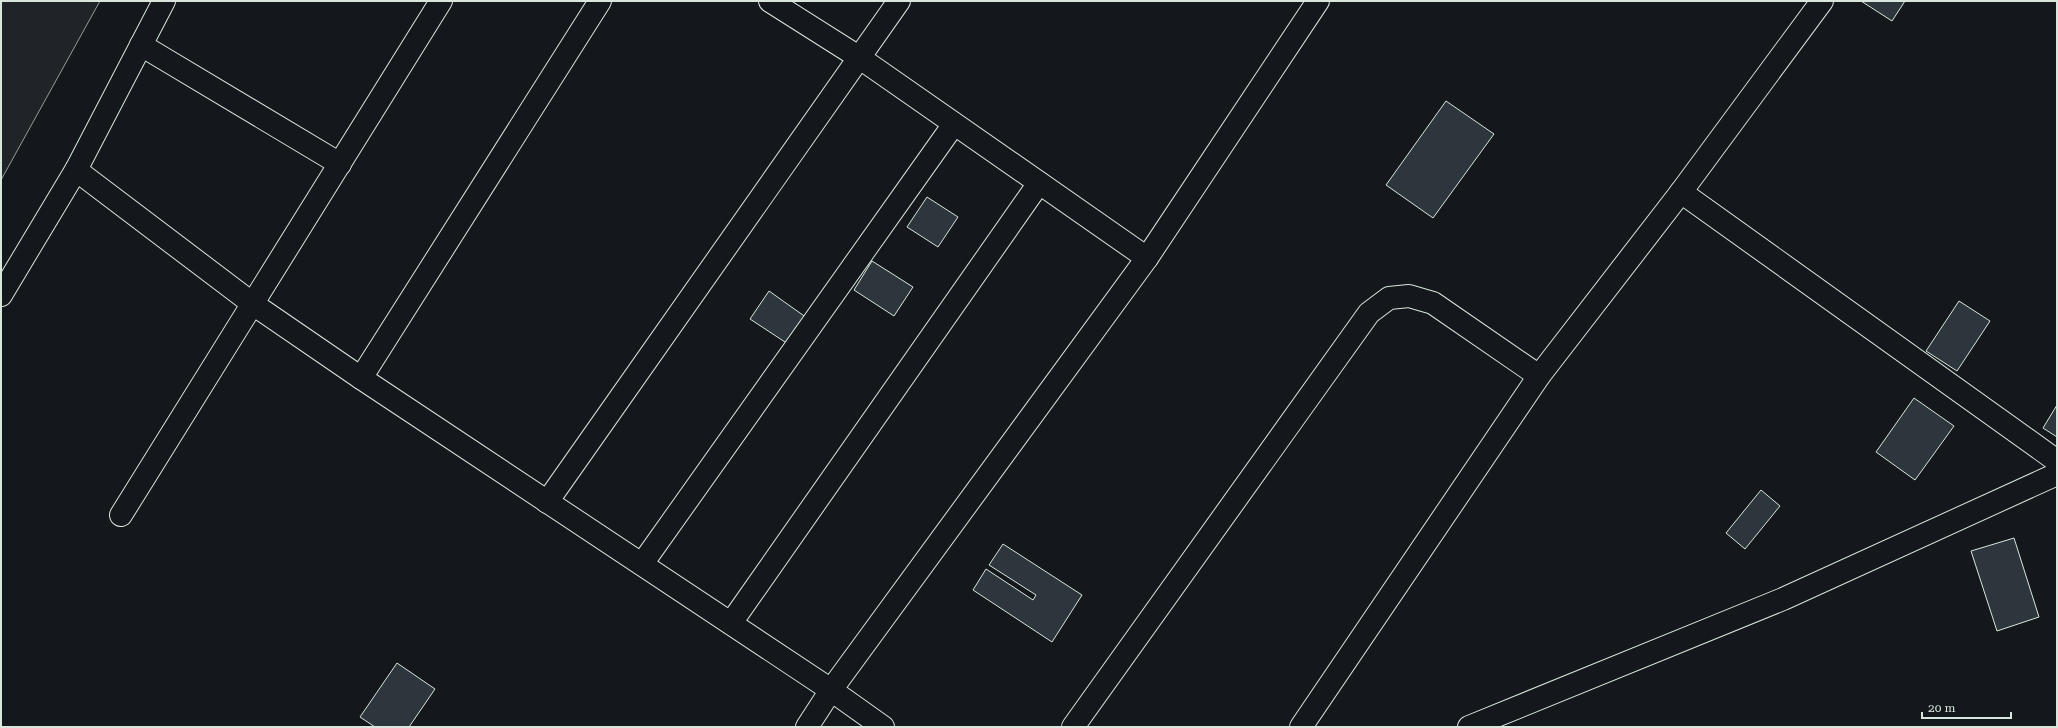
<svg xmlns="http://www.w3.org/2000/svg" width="2058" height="728" font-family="'Roboto Serif',serif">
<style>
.green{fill:#202428;stroke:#939e99}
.building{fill:#2c363c;stroke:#d8e6dc}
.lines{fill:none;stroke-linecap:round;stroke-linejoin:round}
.street-casing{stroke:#d8e6dc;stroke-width:24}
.street{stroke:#14181c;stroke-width:22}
</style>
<rect width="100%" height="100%" fill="#14181c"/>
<path class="green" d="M1 1H100L1 180Z"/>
<g class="building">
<path d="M1861 1H1905L1892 21Z"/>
<path d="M1446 101 1494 134 1433 218 1386 185Z"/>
<path d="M927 197 958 217 938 247 907 227Z"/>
<path d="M872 261 913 287 894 316 854 290Z"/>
<path d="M769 291 807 318 788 344 750 319Z"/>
<path d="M1959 301 1990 321 1957 371 1926 351Z"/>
<path d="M1914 398 1954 426 1915 480 1876 452Z"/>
<path d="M2057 405V437L2043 428Z"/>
<path d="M1761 490 1780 506 1745 549 1726 533Z"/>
<path d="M2014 538 2039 617 1997 631 1971 551Z"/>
<path d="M1003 544 1082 595 1052 642 973 590 986 569 1033 600 1036 595 989 565Z"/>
<path d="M397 663 435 689 409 727H375L360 717Z"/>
</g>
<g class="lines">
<defs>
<g id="street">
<path d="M770 1 860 58 1147 258"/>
<path d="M141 45 340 164"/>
<path d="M76 170 253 304 361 378 831 690 883 727"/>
<path d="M1681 192 2057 461"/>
<path d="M1 295 76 170 164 1"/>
<path d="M361 378 600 1"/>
<path d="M547 502 899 1"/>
<path d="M121 515 441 1"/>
<path d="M642 564 954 124"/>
<path d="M731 623 1039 183"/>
<path d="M807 727 831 690 1147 258 1318 1"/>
<path d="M1073 727 1369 313 1389 298 1409 296 1433 303 1539 376"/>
<path d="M1301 727 1539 376 1681 192 1822 1"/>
<path d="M1469 727 1783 599 2057 474"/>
</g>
</defs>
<use href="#street" class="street-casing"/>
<use href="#street" class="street"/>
</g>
<rect width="2058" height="728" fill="none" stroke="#d8e6dc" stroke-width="4"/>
<path d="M1922 712v6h89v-6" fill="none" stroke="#d8e6dc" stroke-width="2"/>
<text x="1928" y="712" font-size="12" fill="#d8e6dc" stroke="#14181c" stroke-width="3" paint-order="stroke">20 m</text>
</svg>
